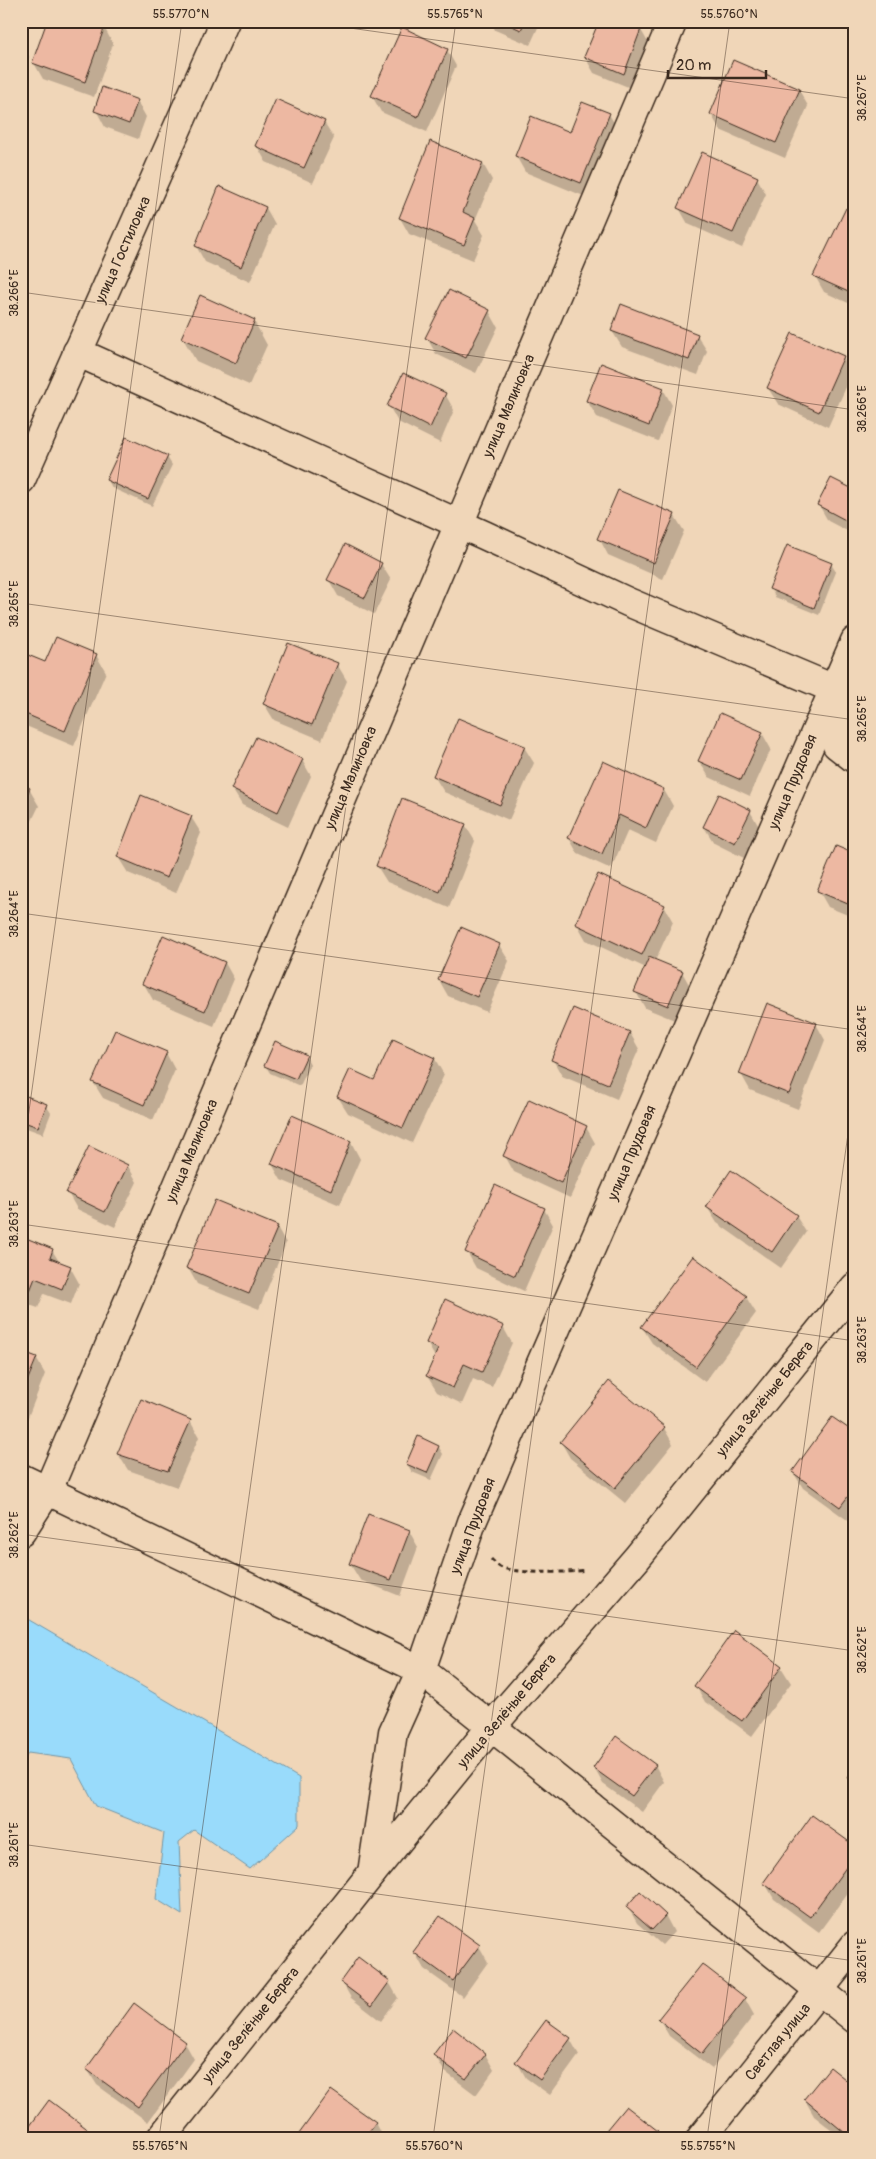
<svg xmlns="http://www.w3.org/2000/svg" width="876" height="2159" font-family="Pangolin,sans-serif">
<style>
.water{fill:#99dbfb;stroke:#7394a3}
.shadow{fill:#0003}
.building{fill:#edb8a2;stroke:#3b2a1e}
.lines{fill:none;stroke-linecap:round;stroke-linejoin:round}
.minor-casing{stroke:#3b2a1e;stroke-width:31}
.path{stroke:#3b2a1e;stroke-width:3;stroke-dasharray:5 4;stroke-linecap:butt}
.minor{stroke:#f0d6b8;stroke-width:28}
.ticks{fill:none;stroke:#3b2a1e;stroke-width:1;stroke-opacity:0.45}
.labels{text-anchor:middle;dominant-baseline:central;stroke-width:4;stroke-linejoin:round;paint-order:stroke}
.street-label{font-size:15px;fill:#3b2a1e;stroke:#f0d6b8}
.neatline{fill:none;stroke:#3b2a1e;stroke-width:2}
.ticks-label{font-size:12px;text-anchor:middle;fill:#3b2a1e}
</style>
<rect width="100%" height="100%" fill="#f0d6b8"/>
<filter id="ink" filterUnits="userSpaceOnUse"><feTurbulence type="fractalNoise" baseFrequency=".02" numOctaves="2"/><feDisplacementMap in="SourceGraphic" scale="10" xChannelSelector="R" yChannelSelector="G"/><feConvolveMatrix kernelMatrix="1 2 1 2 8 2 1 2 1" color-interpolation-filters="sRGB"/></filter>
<g filter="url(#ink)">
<path class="water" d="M24 1617 299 1778V1825L250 1869 194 1830 179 1842 182 1915 156 1899 164 1833 96 1806 71 1759 28 1753 21 1767V1621Z"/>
<g class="shadow">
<path d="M49 21H95L94 24 104 27 113 44 94 97 43 79 34 63Z"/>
<path d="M491 21H541L530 45 495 30Z"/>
<path d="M619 21 641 30 650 46 633 89 594 73 585 57Z"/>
<path d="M21 43 29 57 21 77Z"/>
<path d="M447 50 456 66 427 132 381 112 372 96Z"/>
<path d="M799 90 808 106 785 158 720 130 711 114Z"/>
<path d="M137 101 146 117 138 139 105 127 96 110Z"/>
<path d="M609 114 618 130 591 199 525 172 516 156 571 133Z"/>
<path d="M324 122 334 138 313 183 266 162 257 146Z"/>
<path d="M483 164 492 180 475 220 484 235 473 260 409 234 400 218Z"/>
<path d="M757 178 766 194 742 248 688 224 679 208Z"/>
<path d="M266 208 275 224 250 282 205 262 196 246Z"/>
<path d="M855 214V306L824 292 815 276Z"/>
<path d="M489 311 498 327 476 373 436 354 427 338Z"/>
<path d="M254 321 267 345 249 385 196 361 182 337Z"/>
<path d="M612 331 697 335 707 351 698 375 622 347Z"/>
<path d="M843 357 852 374 828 427 778 404 768 388Z"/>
<path d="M663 389 672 405 658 441 597 417 587 401Z"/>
<path d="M445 394 454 410 440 443 398 422 389 406Z"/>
<path d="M167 457 172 465 152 506 112 488 108 480Z"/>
<path d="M855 492V535L828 521 819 505Z"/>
<path d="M674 515 684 531 663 579 608 555 599 538Z"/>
<path d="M381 564 391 580 374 614 338 596 329 580Z"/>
<path d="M831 564 836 572 819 615 775 597 771 589Z"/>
<path d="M96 655 106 672 74 746 21 724V662L46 664Z"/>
<path d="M337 664 347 681 322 740 274 720 264 704Z"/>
<path d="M762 733 771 749 750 796 709 777 699 761Z"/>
<path d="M524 747 534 763 509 820 444 792 434 776Z"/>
<path d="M302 760 311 776 288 827 242 805 232 789Z"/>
<path d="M604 763 664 790 673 806 656 843 628 830 611 869 578 854 569 838Z"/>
<path d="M21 786 29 789 39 806 21 843Z"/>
<path d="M750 811 759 827 744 858 714 843 704 827Z"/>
<path d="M191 817 201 833 176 893 128 873 118 857Z"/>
<path d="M465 825 475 841 449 908 387 882 377 866Z"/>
<path d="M855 855V918L828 907 819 891Z"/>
<path d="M664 906 673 922 655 961 682 972 691 988 677 1021 645 1008 636 992 646 968 586 940 577 924Z"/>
<path d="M499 945 509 961 487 1012 448 996 439 980Z"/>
<path d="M225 963 234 979 214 1026 153 1000 144 984Z"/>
<path d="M816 1024 825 1040 798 1109 750 1090 741 1074Z"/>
<path d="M630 1033 639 1049 617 1099 562 1076 553 1060Z"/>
<path d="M394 1040 435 1059 444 1075 412 1143 348 1113 338 1097 375 1082Z"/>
<path d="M166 1053 175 1070 153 1120 103 1098 93 1082Z"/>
<path d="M306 1056 310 1064 300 1086 270 1073 265 1065Z"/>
<path d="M21 1096 46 1105 51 1113 43 1134 21 1126Z"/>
<path d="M292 1117 351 1142 360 1159 340 1205 281 1180 272 1164Z"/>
<path d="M586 1127 595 1143 570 1198 514 1172 505 1156Z"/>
<path d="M128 1166 137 1182 115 1227 77 1209 68 1193Z"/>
<path d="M732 1172 796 1216 806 1232 781 1268 717 1223 707 1207Z"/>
<path d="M544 1209 553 1225 524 1291 476 1268 467 1252Z"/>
<path d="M277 1227 286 1243 259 1309 197 1284 188 1268Z"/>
<path d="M21 1237 52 1250 60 1263 70 1267 79 1283 71 1304 44 1294 38 1308 21 1302Z"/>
<path d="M746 1297 756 1313 705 1382 652 1343 642 1327Z"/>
<path d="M503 1327 512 1343 492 1387 473 1379 462 1404 437 1392 427 1376 435 1357 427 1343Z"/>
<path d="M21 1352 36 1358 45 1374 26 1422 21 1420Z"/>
<path d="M609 1383 664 1428 673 1444 625 1503 570 1458 561 1442Z"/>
<path d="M190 1421 199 1437 177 1487 128 1470 118 1454Z"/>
<path d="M855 1435V1516L850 1522 803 1488 793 1472Z"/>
<path d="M438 1446 443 1454 431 1480 412 1472 407 1464Z"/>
<path d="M409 1531 418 1547 400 1596 360 1580 350 1564Z"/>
<path d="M781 1667 791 1683 752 1736 705 1702 696 1686Z"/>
<path d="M655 1765 664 1782 642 1812 603 1784 594 1768Z"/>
<path d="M855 1847V1883L819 1932 774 1899 765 1883Z"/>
<path d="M628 1907 665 1915 674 1932 662 1945 637 1923Z"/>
<path d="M479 1946 488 1962 463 1997 424 1969 415 1953Z"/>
<path d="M342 1982H389L398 1998 381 2021 351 1998Z"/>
<path d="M745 1999 754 2015 712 2069 669 2036 660 2020Z"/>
<path d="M570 2039 579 2055 550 2095 526 2078 517 2062Z"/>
<path d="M185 2043 194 2059 148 2122 97 2085 87 2069Z"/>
<path d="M485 2054 494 2070 476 2095 444 2071 435 2055Z"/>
<path d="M805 2100 855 2138H842L814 2116Z"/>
<path d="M375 2123 383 2138H297Z"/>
<path d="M657 2132 660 2138H605L603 2135Z"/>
</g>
<g class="building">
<path d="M47 21H90L105 26 85 82 32 63Z"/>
<path d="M501 21H525L521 30Z"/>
<path d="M599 21H622L641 29 624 74 584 57Z"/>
<path d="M402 27 448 49 418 117 371 96Z"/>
<path d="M733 60 800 89 776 143 710 114Z"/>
<path d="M102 87 138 100 129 124 94 111Z"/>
<path d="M276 99 325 121 304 168 255 146Z"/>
<path d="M582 102 610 113 581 183 515 156 531 116 570 132Z"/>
<path d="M430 141 483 163 463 212 475 218 464 245 399 218Z"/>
<path d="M702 152 758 177 733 233 677 208Z"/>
<path d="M219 186 266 207 241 267 195 246Z"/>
<path d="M846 208 855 212V295L813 276Z"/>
<path d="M449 290 490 310 466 358 425 338Z"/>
<path d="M200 295 255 320 236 363 181 338Z"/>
<path d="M621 304 698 334 689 360 611 331Z"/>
<path d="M792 333 844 356 819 412 767 388Z"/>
<path d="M601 363 664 388 649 426 586 401Z"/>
<path d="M403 373 446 393 430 428 387 406Z"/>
<path d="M126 437 168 456 148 499 106 480Z"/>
<path d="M831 478 855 490V516L851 523 817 505Z"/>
<path d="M618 490 675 514 654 563 597 539Z"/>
<path d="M345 544 382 563 365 598 327 580Z"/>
<path d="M787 545 832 563 814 608 769 589Z"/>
<path d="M56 637 97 654 65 731 21 712V658L23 653 45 662Z"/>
<path d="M288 643 338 663 312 725 263 704Z"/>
<path d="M720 713 763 732 741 780 698 761Z"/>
<path d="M458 718 525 746 500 805 433 776Z"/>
<path d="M256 737 303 759 278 812 231 789Z"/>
<path d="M603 761 664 789 646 828 619 815 602 854 568 838Z"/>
<path d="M21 784 30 788 21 808Z"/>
<path d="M719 794 751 810 735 843 703 827Z"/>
<path d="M141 795 192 816 167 878 117 857Z"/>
<path d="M402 798 466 824 440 892 376 866Z"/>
<path d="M836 846 855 854V907L817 891Z"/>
<path d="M598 874 665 905 642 955 575 924Z"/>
<path d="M461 927 500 944 477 997 438 980Z"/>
<path d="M163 935 225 962 205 1011 142 984Z"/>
<path d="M649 957 683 971 668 1006 634 992Z"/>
<path d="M767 1003 817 1023 789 1094 739 1074Z"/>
<path d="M573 1008 630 1032 608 1084 551 1060Z"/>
<path d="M115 1030 167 1052 144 1105 92 1082Z"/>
<path d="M393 1039 435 1058 403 1128 337 1097 350 1069 374 1080Z"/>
<path d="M275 1041 307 1055 296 1079 264 1066Z"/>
<path d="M21 1094 47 1104 38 1127 21 1121Z"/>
<path d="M529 1099 587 1126 561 1183 503 1156Z"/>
<path d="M855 1102V1116L848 1111Z"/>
<path d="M292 1115 351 1141 331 1190 271 1164Z"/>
<path d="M89 1146 128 1165 105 1212 66 1193Z"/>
<path d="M731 1170 797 1215 772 1252 706 1207Z"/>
<path d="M495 1185 545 1208 515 1276 465 1252Z"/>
<path d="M215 1200 278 1226 249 1294 186 1268Z"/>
<path d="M21 1236 53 1249 50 1258 71 1266 62 1289 35 1278 29 1293 21 1290Z"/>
<path d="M693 1256 747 1296 696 1367 641 1327Z"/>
<path d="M445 1299 504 1326 482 1372 464 1364 453 1388 426 1376 438 1349 426 1343Z"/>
<path d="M21 1351 37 1357 21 1396Z"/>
<path d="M609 1381 665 1427 615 1488 560 1442Z"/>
<path d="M141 1399 191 1420 168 1471 117 1454Z"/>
<path d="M832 1417 855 1433V1487L840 1507 792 1472Z"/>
<path d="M418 1436 439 1446 427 1473 406 1464Z"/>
<path d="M368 1514 410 1530 391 1580 349 1564Z"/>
<path d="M734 1630 782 1666 742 1721 694 1686Z"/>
<path d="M616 1736 656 1765 632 1796 593 1768Z"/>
<path d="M855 1768V1783L848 1778Z"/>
<path d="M812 1815 855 1846V1855L810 1917 763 1883Z"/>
<path d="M640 1891 666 1915 652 1930 626 1907Z"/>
<path d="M440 1916 480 1945 453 1981 413 1952Z"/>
<path d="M358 1957 390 1981 372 2006 340 1982Z"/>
<path d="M702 1964 746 1998 702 2054 658 2019Z"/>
<path d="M134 2003 186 2042 138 2107 86 2069Z"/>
<path d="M546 2020 571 2038 540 2080 515 2062Z"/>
<path d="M453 2028 486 2054 466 2079 433 2055Z"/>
<path d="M830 2067 855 2087V2138H851L804 2099Z"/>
<path d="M331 2090 376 2122 364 2138H296Z"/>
<path d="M49 2100 98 2137 97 2138H21Z"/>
<path d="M626 2106 658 2131 652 2138H605L602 2135Z"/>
</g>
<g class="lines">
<defs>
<g id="minor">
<path d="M77 352 484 535 628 602 834 689 837 745 855 759"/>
<path d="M21 480 225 21"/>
<path d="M21 1478 421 1670 855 2019"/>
<path d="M21 1532 48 1490 673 21"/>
<path d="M372 1873 393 1732 421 1670 472 1522 855 641"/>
<path d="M161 2138 372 1873 492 1726 637 1558 855 1287"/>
<path d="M701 2138 855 1945"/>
</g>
</defs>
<use href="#minor" class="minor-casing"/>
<path class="path" d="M491 1559C493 1561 497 1565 500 1567 514 1574 570 1573 586 1570"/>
<use href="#minor" class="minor"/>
</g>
</g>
<path class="ticks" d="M300 21 855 99M21 292 855 410M21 603 855 720M21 913 855 1030M21 1168 182 21M21 1224 855 1341M21 1534 855 1651M21 1844 855 1961M159 2138 456 21M433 2138 730 21M707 2138 855 1084"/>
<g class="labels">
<g class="street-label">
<text transform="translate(123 250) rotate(-66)">улица Гостиловка</text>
<text transform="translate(509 406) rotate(-67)">улица Малиновка</text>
<text transform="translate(351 778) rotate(-67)">улица Малиновка</text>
<text transform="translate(793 782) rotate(-67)">улица Прудовая</text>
<text transform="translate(192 1151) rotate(-67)">улица Малиновка</text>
<text transform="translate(632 1153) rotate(-67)">улица Прудовая</text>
<text transform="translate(765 1399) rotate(-51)">улица Зелёные Берега</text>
<text transform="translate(473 1526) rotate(-69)">улица Прудовая</text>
<text transform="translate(507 1711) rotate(-50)">улица Зелёные Берега</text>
<text transform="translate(251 2025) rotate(-51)">улица Зелёные Берега</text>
<text transform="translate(778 2042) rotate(-51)">Светлая улица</text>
</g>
</g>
<rect width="876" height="2159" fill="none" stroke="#f0d6b8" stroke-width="55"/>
<path d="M668 70v8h98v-8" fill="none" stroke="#3b2a1e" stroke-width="2.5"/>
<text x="676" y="70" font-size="15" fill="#3b2a1e" stroke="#f0d6b8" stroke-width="4" paint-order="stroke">20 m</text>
<rect x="28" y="28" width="820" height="2104" class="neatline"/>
<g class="ticks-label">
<text x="181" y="18">55.5770°N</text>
<text x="455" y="18">55.5765°N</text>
<text x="729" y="18">55.5760°N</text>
<text transform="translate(862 98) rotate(-90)" y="4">38.267°E</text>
<text transform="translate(14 293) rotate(-90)" y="4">38.266°E</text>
<text transform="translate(862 409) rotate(-90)" y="4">38.266°E</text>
<text transform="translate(14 604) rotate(-90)" y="4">38.265°E</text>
<text transform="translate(862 719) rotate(-90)" y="4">38.265°E</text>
<text transform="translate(14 914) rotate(-90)" y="4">38.264°E</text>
<text transform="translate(862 1029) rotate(-90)" y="4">38.264°E</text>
<text transform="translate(14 1224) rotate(-90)" y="4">38.263°E</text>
<text transform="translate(862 1340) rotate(-90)" y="4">38.263°E</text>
<text transform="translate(14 1535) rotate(-90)" y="4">38.262°E</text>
<text transform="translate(862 1650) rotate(-90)" y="4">38.262°E</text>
<text transform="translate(14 1845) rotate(-90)" y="4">38.261°E</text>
<text transform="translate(862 1961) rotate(-90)" y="4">38.261°E</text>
<text x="160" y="2150">55.5765°N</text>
<text x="434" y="2150">55.5760°N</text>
<text x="708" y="2150">55.5755°N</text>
</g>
</svg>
